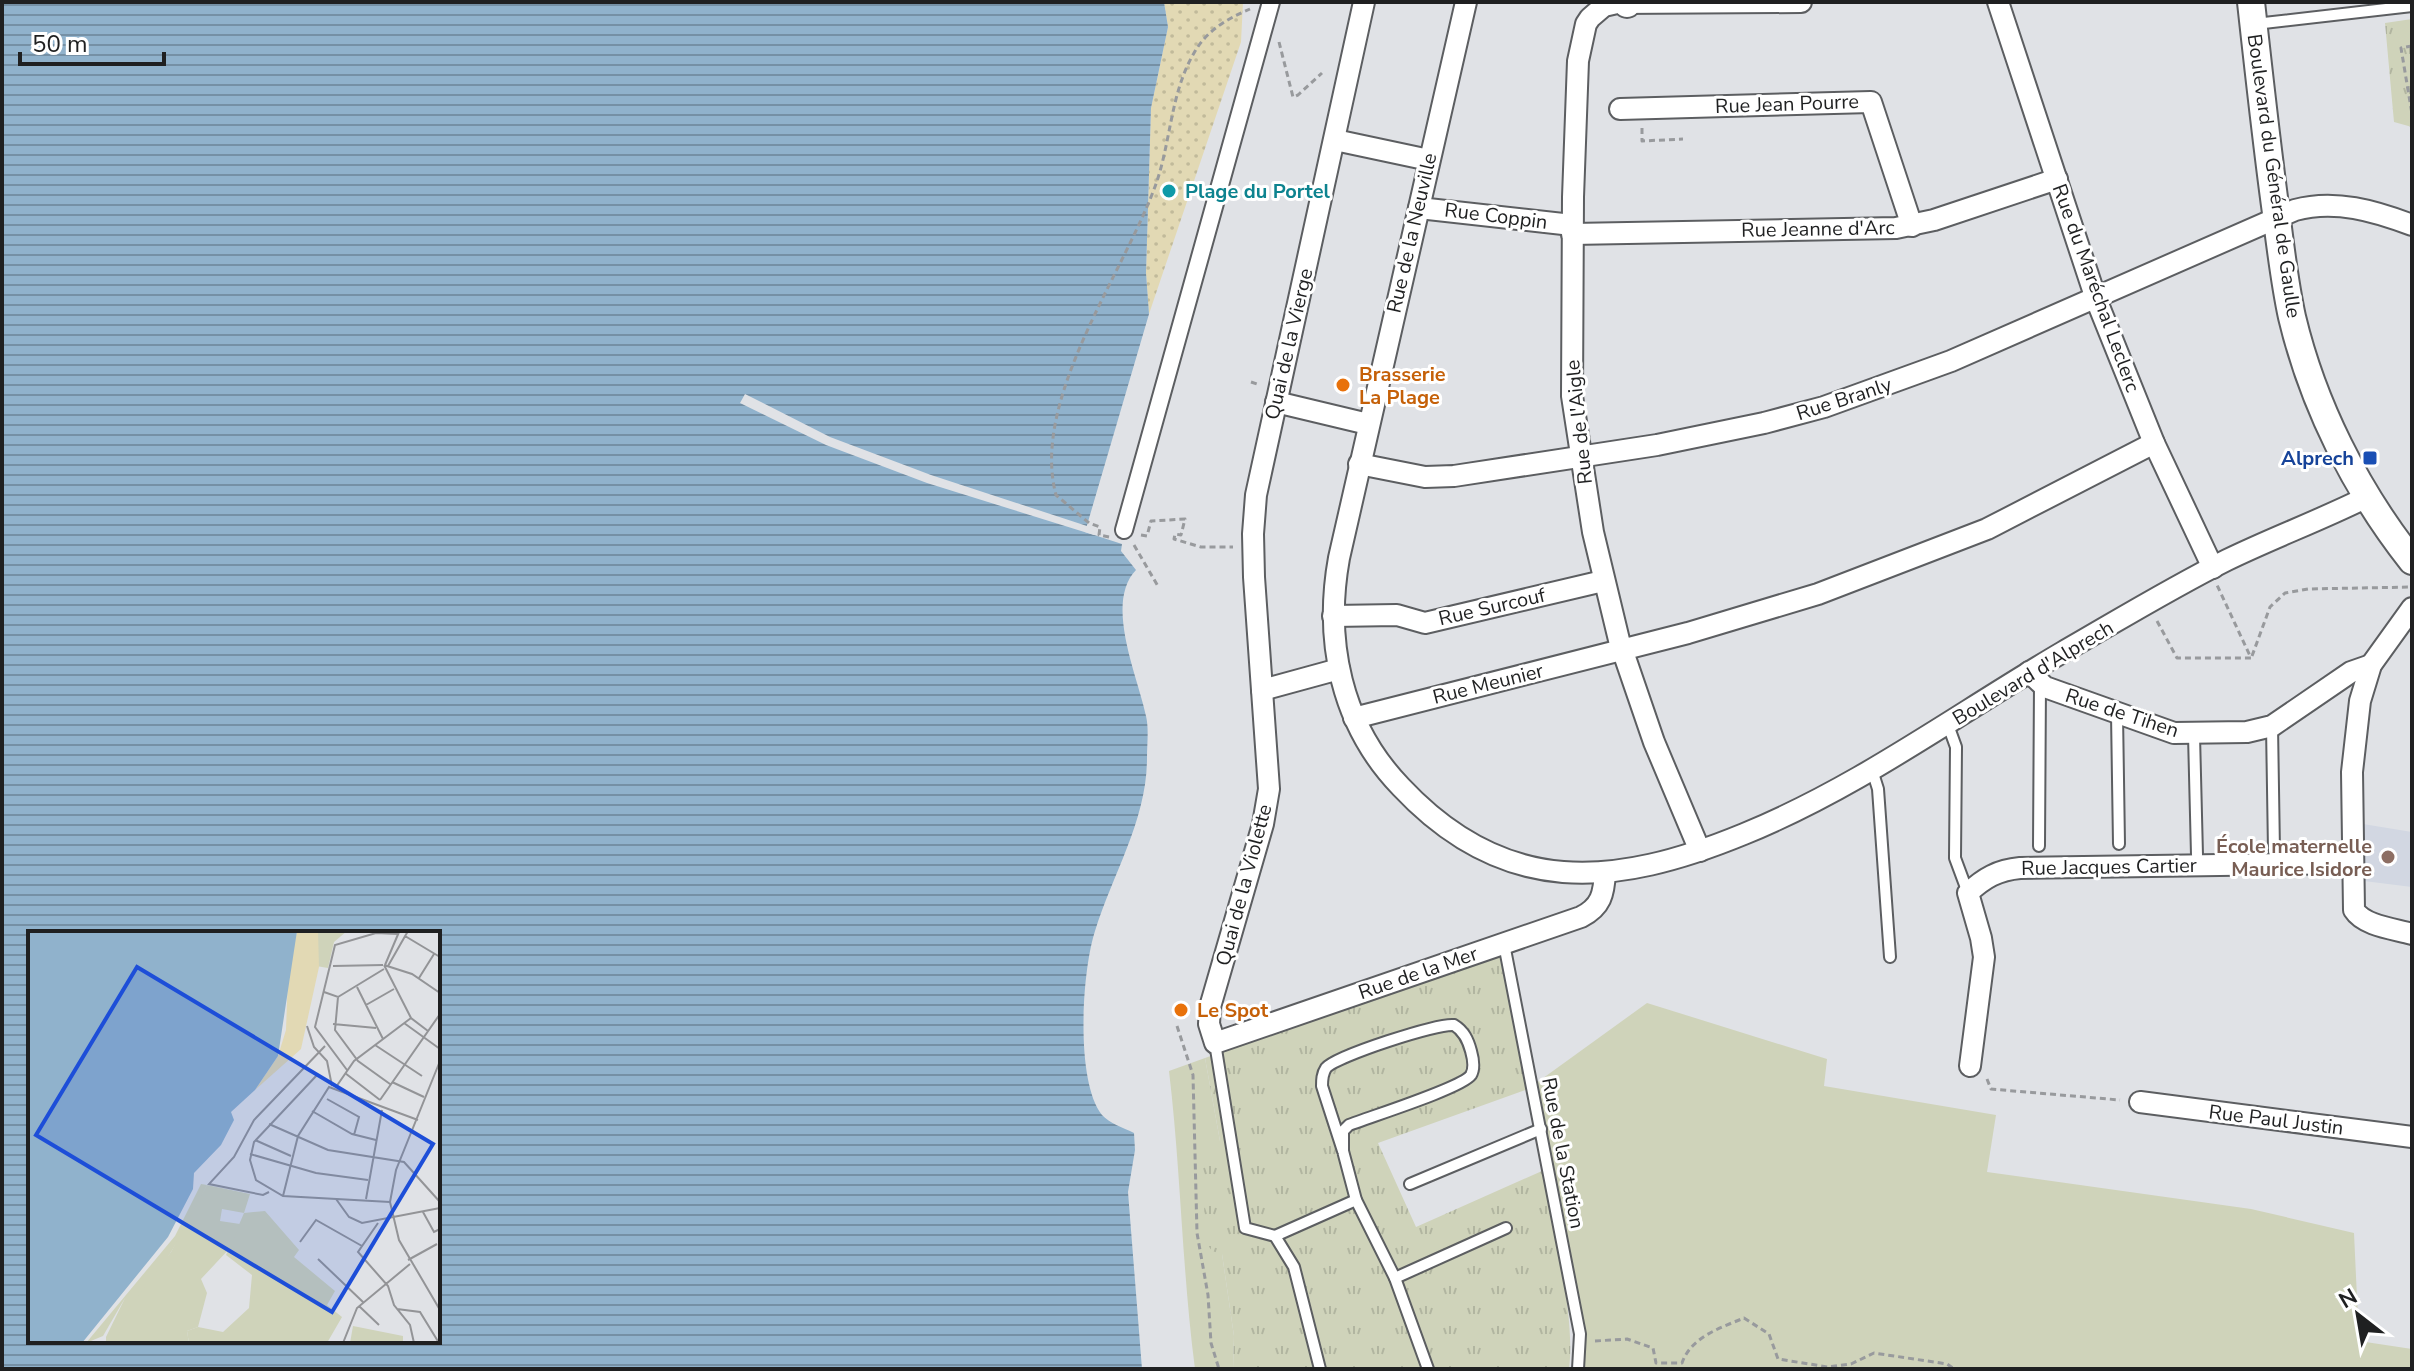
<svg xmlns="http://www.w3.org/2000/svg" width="2414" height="1371" font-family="'Nunito Sans',sans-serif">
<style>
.built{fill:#d2d7e2}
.green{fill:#cfd3ba}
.sand{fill:url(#sand-dots)}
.park{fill:url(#park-tufts)}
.water{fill:url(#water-rules);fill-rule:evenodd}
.pier{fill:#e0e2e6}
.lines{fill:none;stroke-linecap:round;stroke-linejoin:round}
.service-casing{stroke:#5c5e61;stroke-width:14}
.pedestrian-casing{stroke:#5c5e61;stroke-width:20}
.minor-casing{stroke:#5c5e61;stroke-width:24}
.tertiary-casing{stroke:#5c5e61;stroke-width:30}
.path{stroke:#989a9d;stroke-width:3;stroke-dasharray:6 4;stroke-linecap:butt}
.service{stroke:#fff;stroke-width:10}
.pedestrian{stroke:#fff;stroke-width:16}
.minor{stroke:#fff;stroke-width:20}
.tertiary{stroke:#fff;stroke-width:26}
.culture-dot{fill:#0f9aa8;stroke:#fff;stroke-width:3}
.food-dot{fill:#e8710a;stroke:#fff;stroke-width:3}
.transit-dot{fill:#1a4fb4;stroke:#fff;stroke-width:3}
.education-dot{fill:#8d6e63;stroke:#fff;stroke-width:3}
.labels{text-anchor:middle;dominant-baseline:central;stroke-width:6;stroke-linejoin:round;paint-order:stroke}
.street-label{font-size:20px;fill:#1f2021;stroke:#fff}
.culture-label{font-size:20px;font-weight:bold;fill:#0d838f;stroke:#fff;text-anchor:start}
.food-label{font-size:20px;font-weight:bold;fill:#c56008;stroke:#fff;text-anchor:start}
.transit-label{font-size:20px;font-weight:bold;fill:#164399;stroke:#fff;text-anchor:end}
.education-label{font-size:20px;font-weight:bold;fill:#785e54;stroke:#fff;text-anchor:end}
.inset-road{fill:none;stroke:#939497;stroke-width:2}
.view{fill:#1d4ed8;fill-opacity:0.15;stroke:#1d4ed8;stroke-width:4}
.inset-edge{fill:none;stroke:#1f2021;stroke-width:4}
</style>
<defs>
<pattern id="sand-dots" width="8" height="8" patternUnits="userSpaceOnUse" patternTransform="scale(2)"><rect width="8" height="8" fill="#e2d9b4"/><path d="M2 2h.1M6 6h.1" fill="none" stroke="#c1ba9a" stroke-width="1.8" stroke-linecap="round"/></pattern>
<pattern id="park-tufts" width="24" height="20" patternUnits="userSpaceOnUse" patternTransform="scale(2)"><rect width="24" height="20" fill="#cfd3ba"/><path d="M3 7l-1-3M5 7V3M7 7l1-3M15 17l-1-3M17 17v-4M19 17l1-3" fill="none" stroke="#b1b5a0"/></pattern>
<pattern id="water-rules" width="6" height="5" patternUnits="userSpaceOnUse" patternTransform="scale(2)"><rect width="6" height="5" fill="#90b2cc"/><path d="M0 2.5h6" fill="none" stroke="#7590a5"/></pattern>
</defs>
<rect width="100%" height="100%" fill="#e0e2e6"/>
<path class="built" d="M2363 824 2412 832V887L2364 881Z"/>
<g class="green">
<path d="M1647 1003 1827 1059 1824 1086 1996 1115 1987 1172 2251 1209 2354 1233 2359 1341 2412 1349V1369H1578L1580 1334 1542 1171 1528 1089Z"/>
<path d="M1205 1058 1220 1141 1222 1254 1234 1336 1233 1369H1195C1182 1270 1181 1171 1169 1071Z"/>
</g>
<path class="sand" d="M1164 2H1243L1241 42 1149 314 1146 273 1151 108 1168 27Z"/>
<g class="park">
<path d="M2412 19V127L2394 122 2385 23Z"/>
<path d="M1499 954 1528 1089 1378 1143 1416 1227 1542 1171C1552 1227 1576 1314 1569 1369H1233L1234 1336 1222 1254 1212 1251 1205 1241 1203 1161 1220 1141 1205 1058Z"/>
</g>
<path class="water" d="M2 2H1164L1168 27 1151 108 1146 273 1149 314 1085 532 1122 544 1121 551 1136 570C1104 603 1138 677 1146 716 1149 729 1147 744 1147 758 1147 820 1113 873 1095 931 1082 971 1075 1081 1102 1115 1109 1123 1124 1128 1134 1133L1135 1150 1128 1192 1142 1369H2ZM30 933H438V1341H30Z"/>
<path class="pier" d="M745 394 830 437 931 475 1090 527 1089 530 1095 532 1094 535 927 483 826 445 740 403Z"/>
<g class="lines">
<defs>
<g id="service">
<path d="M2255 24 2412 6"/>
<path d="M2117 714 2119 844"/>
<path d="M1948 725 1956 747 1955 858 1968 893"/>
<path d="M2272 726 2274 851"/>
<path d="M2194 735 2197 855"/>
<path d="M1872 770 1878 789 1890 957"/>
<path d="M2039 846 2040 684"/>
<path d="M1504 944 1580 1334 1578 1369"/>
<path d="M1215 1043 1245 1228 1275 1236 1294 1267 1320 1369"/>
<path d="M1343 1151V1131L1349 1125C1369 1117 1462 1088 1471 1075 1475 1068 1473 1058 1471 1051 1468 1040 1464 1031 1454 1025 1438 1023 1336 1056 1326 1068 1322 1074 1322 1080 1322 1086L1343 1151 1356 1200 1395 1278 1428 1369"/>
<path d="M1410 1184 1541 1129"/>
<path d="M1275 1236 1356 1200"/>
<path d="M1395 1278 1506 1228"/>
</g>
<path id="pedestrian" d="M1124 530 1271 2"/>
<g id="minor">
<path d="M1364 2 1256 495 1253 534 1254 577 1269 789 1263 824 1210 1007 1209 1024 1215 1043 1581 917C1601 907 1604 894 1605 872"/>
<path d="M1466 2 1339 558C1324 641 1341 725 1401 787 1505 898 1615 887 1744 834 1859 787 1957 714 2063 652 2117 621 2171 588 2227 560 2272 538 2321 520 2367 497"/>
<path d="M1998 2 2096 299 2154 443 2213 568"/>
<path d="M1620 109 1871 102 1912 226"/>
<path d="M1335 140 1429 160"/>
<path d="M1419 208 1572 225"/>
<path d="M1572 234 1896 228 1934 220 2057 179"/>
<path d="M1276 402 1368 424"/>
<path d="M1359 464 1425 477 1454 476 1657 445 1764 423 1824 407 1951 361 2295 210C2335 199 2375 211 2412 225"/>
<path d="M2412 608 2371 665 2360 701 2352 772 2354 910C2364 926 2395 929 2412 934"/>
<path d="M1333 616 1397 615 1425 623 1603 581"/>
<path d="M2029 672 2045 687 2174 733 2247 732 2272 726 2351 672 2371 665"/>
<path d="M1262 690 1339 669"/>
<path d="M1354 718 1688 633 1818 594 1987 529 2154 443"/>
<path d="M1700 851 1654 742 1619 640 1593 532 1572 396 1573 197 1578 61 1586 24 1590 18 1604 6 1617 3 1801 2"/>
<path d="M1970 1066 1984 957 1981 938 1968 893C1984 878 1998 870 2020 868L2353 863"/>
<path d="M2140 1102 2412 1137"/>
</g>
<g id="tertiary">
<path d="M2251 2C2259 75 2267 148 2277 220 2281 252 2285 285 2292 317 2313 405 2356 490 2412 561"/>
<path d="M1627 4V2"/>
</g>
</defs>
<use href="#service" class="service-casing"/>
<use href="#pedestrian" class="pedestrian-casing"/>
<use href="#minor" class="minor-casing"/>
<use href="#tertiary" class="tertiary-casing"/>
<g class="path">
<path d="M1279 42 1293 97 1298 95 1322 73"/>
<path d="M2412 46 2401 48 2412 114"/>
<path d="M1642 128V141L1683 139"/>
<path d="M1251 382 1260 385"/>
<path d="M1141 535 1147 536 1151 521 1185 519 1181 535 1175 534 1174 539 1201 547H1233"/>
<path d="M1109 537 1099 535 1100 527 1089 523 1056 495C1030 398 1126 271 1157 181 1171 139 1171 92 1194 53 1207 30 1227 19 1250 9"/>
<path d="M1134 545 1159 588"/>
<path d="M2157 621 2177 658H2251L2217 585"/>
<path d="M2252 656 2270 607 2285 593 2308 589 2412 587"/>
<path d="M1177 1026 1193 1075 1197 1233 1208 1295 1211 1343 1219 1369"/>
<path d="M1987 1079 1991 1089 2120 1100"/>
<path d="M1595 1341 1627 1339 1653 1348 1656 1363H1682C1691 1337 1720 1328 1744 1318L1769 1334 1778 1359 1828 1367 1851 1364 1874 1353 1947 1364 1954 1369"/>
</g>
<use href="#service" class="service"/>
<use href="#pedestrian" class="pedestrian"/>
<use href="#minor" class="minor"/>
<use href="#tertiary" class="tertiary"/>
</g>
<circle class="culture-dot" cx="1169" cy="191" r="8"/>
<g class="food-dot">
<circle cx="1343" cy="385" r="8"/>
<circle cx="1181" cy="1010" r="8"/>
</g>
<rect class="transit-dot" x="2362" y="450" width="16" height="16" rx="4"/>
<circle class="education-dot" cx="2388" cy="857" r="8"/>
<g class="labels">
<g class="street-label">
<text transform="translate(1787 104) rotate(-2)">Rue Jean Pourre</text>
<text transform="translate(2274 176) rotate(82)">Boulevard du Général de Gaulle</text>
<text transform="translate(1496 216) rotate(7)">Rue Coppin</text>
<text transform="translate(1818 229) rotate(-1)">Rue Jeanne d'Arc</text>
<text transform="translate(1412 233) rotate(-77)">Rue de la Neuville</text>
<text transform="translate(2096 288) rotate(70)">Rue du Maréchal Leclerc</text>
<text transform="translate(1289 344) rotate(-77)">Quai de la Vierge</text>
<text transform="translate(1844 399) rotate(-18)">Rue Branly</text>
<text transform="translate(1579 422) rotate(-96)">Rue de l'Aigle</text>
<text transform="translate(1492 607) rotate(-13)">Rue Surcouf</text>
<text transform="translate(2033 673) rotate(-31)">Boulevard d'Alprech</text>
<text transform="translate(1488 684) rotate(-14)">Rue Meunier</text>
<text transform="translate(2122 713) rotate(18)">Rue de Tihen</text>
<text transform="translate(2109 867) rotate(-1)">Rue Jacques Cartier</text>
<text transform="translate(1244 885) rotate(-75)">Quai de la Violette</text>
<text transform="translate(1418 973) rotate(-19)">Rue de la Mer</text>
<text transform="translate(2276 1120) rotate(7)">Rue Paul Justin</text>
<text transform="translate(1563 1153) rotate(79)">Rue de la Station</text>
</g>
<g class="culture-label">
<text x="1185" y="191">Plage du Portel</text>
</g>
<g class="food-label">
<text x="1359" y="374">Brasserie<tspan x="1359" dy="23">La Plage</tspan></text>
<text x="1197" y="1010">Le Spot</text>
</g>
<g class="transit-label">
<text x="2354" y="458">Alprech</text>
</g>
<g class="education-label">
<text x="2372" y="846">École maternelle<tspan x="2372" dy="23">Maurice Isidore</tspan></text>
</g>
</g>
<g transform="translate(28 931)">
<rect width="412" height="412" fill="#e0e2e6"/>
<path d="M290 0H319L306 11 300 37 288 35ZM173 253 179 254 162 290 87 412H78V406L97 367 75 405 58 412 147 305ZM237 280 271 319 266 326 307 360 299 374 314 386 299 412H161L159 400 170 396 195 401 221 377 224 344 198 324 216 282ZM325 395 375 405V412H322Z" fill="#cfd3ba"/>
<path d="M269 0H290L291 36 273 118 227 159 250 125 258 99 260 44Z" fill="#e2d9b4"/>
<path d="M179 254 222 263 216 282 194 278 192 290 212 293 202 317 173 348 179 362 170 396 159 400 161 412H87L102 376 143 321Z" fill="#cfd3ba"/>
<path d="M0 0H269L250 125 227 159 203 181 206 189 193 214 166 242 165 258 140 306 54 412H0Z" fill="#90b2cc"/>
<path class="inset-road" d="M377 5 412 26M356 34 383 87 400 100M356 34 384 43 412 62M357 34 371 1M305 35 355 34M360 35 380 0M391 47 406 23M329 56 355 108M296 61 310 66 356 38M310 66 307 99 330 130 362 153M338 74 366 58M376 92 412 118M305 93 348 97M279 95 286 116 299 130 304 155M347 114 394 145M412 130 368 239 362 271 371 309 412 379M319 139 287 96 307 14 348 2 370 3M317 142 352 169M289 144 226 211 222 229 228 249 255 265 362 271M364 151 396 166M308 156 326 130 383 87M299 168 331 186 326 204M352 169 412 83M284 180 324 203 348 209M241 193 300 219 376 231 412 271M227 209 263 225M222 223 288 242 340 249M241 261 235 264 181 253 206 226 226 189 297 115M255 265 270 205 301 156 390 189M308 268 321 286 334 292 412 277M338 268 354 179M395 281 406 301 412 298M350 292 330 321 360 355 366 374 382 394 386 412M272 311 288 289 334 315M290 328 335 371M380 329 409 313M331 375 351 394M369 378 392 381 411 412M315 412 329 377 382 333"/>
<path class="view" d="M109 36 405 213 304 381 8 204Z"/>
<rect width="412" height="412" class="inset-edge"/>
</g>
<rect width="2414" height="1371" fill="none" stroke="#1f2021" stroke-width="8"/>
<g transform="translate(2358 1315) rotate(329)" stroke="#ffffff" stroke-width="6" paint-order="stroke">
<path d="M0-6L14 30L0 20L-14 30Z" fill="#1f2021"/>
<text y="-12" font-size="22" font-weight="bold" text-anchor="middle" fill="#1f2021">N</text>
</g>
<path d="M20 52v12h144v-12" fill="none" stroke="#1f2021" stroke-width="4"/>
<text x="32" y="52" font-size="24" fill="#1f2021" stroke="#ffffff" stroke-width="6" paint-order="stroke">50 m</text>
</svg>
